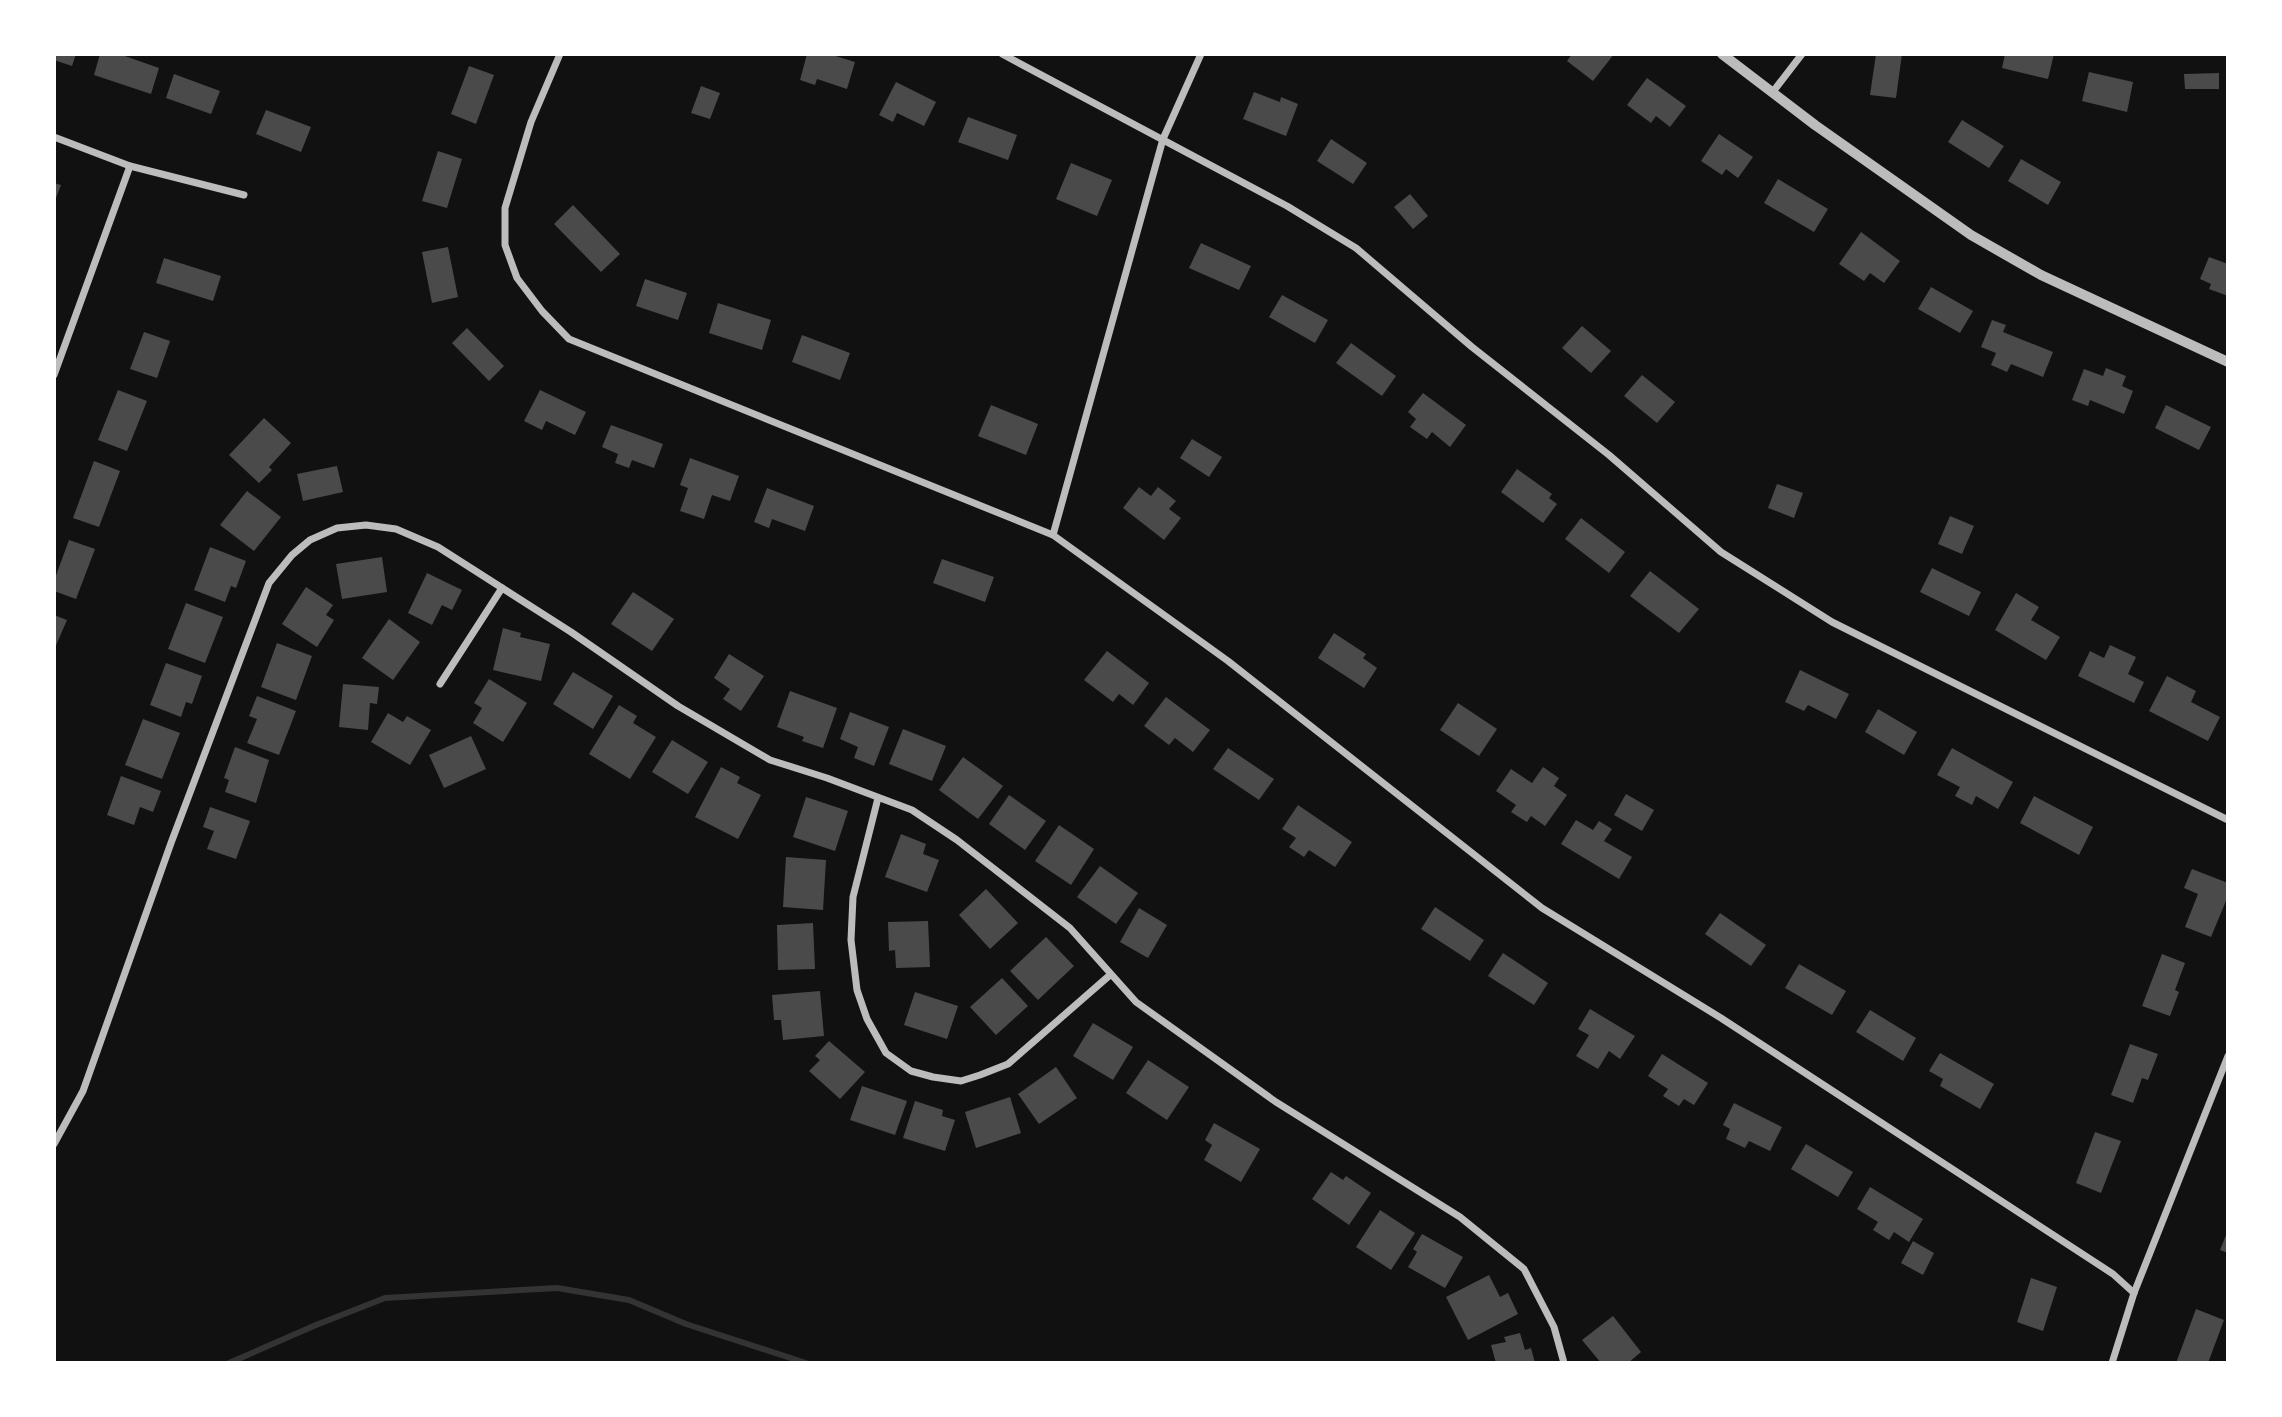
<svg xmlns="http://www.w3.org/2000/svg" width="2282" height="1417" font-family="Manrope,sans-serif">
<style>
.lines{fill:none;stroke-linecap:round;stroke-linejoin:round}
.stream{stroke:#333;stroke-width:6}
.building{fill:#4a4a4a}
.minor{stroke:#bcbcbc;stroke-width:7}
.tertiary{stroke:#bcbcbc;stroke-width:10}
</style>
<rect width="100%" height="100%" fill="#111"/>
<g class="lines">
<path class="stream" d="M229 1363 316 1325 385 1298 557 1288 629 1300 686 1324 806 1363"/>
</g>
<g class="building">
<path d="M54 54H76L72 66 54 60Z"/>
<path d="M100 54H119L159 68 151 94 94 75Z"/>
<path d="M807 54H829L855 62 847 89 817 79 815 85 800 80Z"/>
<path d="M1572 54H1614L1593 81 1567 61Z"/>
<path d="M1876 54H1902L1896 98 1870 95Z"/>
<path d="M2005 54H2054L2048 79 2002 68Z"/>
<path d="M469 66 494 75 476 124 451 114Z"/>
<path d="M2089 72 2133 82 2127 112 2082 101Z"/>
<path d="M2219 73V89H2185L2184 74Z"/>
<path d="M174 74 220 91 211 114 166 98Z"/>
<path d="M1647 78 1686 106 1670 127 1656 116 1651 123 1627 105Z"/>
<path d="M896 82 936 102 924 126 897 113 893 122 879 115Z"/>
<path d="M701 86 720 93 710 119 691 113Z"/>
<path d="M1254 92 1280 102 1281 97 1298 104 1286 136 1243 119Z"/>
<path d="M266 110 311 127 301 152 256 134Z"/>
<path d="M968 117 1017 135 1008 160 958 142Z"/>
<path d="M1962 120 2004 146 1989 168 1948 142Z"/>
<path d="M1719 134 1753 157 1738 178 1726 169 1722 175 1701 161Z"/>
<path d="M1331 139 1367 163 1353 184 1317 161Z"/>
<path d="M438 151 462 159 447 208 422 201Z"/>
<path d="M2021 159 2061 182 2048 205 2008 181Z"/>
<path d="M1071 163 1112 180 1097 216 1056 199Z"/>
<path d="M1778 179 1828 209 1814 232 1764 203Z"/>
<path d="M54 183 61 185 54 203Z"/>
<path d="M1410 194 1428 216 1413 229 1394 207Z"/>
<path d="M573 205 620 254 601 272 554 224Z"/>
<path d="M1861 232 1900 261 1884 283 1870 273 1864 281 1839 264Z"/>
<path d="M1201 243 1251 266 1239 290 1189 268Z"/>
<path d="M448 247 458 297 432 303 422 252Z"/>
<path d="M2209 257 2228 264V296L2209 289 2211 284 2200 279Z"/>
<path d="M164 258 221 276 213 301 156 283Z"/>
<path d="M645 279 687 293 678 320 636 306Z"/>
<path d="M1931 287 1973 311 1960 333 1918 309Z"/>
<path d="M1282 295 1328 320 1315 343 1269 317Z"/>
<path d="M718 303 771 320 762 350 709 333Z"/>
<path d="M1992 320 2006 325 2003 332 2053 352 2043 377 2011 364 2007 372 1991 365 1996 353 1981 347Z"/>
<path d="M1582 326 1611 351 1591 373 1562 348Z"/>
<path d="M467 328 504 366 489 381 452 343Z"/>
<path d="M144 332 170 341 157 378 130 369Z"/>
<path d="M802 335 850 353 840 380 792 362Z"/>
<path d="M1351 343 1396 376 1382 396 1336 363Z"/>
<path d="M2106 368 2126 376 2122 386 2133 391 2124 414 2090 400 2088 406 2072 400 2084 369 2103 376Z"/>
<path d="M1642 375 1675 402 1657 423 1624 396Z"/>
<path d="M118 390 147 401 127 451 98 440Z"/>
<path d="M540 390 586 412 575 435 546 421 542 430 524 421Z"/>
<path d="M1423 393 1466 425 1450 447 1432 432 1427 439 1410 427 1416 419 1408 412Z"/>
<path d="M991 405 1038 424 1026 455 978 436Z"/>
<path d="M2166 405 2211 427 2199 450 2155 428Z"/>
<path d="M264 418 291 443 269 467 272 470 259 483 229 455Z"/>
<path d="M611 425 663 444 654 468 632 460 629 468 615 463 618 454 602 447Z"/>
<path d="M1192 439 1222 457 1209 477 1180 458Z"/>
<path d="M690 458 739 476 730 501 712 495 704 519 680 511 688 488 680 485Z"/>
<path d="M94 461 120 471 99 527 73 518Z"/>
<path d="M337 466 343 492 303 501 297 474Z"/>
<path d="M1517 469 1552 494 1549 498 1557 504 1543 523 1501 492Z"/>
<path d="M1777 484 1803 493 1794 518 1768 508Z"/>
<path d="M1139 487 1151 496 1158 487 1176 501 1169 509 1181 518 1164 540 1123 508Z"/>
<path d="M767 488 814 506 805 531 772 519 769 528 754 522Z"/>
<path d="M247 491 281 517 254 551 220 525Z"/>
<path d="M1950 516 1974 526 1962 554 1938 544Z"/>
<path d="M1581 518 1625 552 1609 573 1565 539Z"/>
<path d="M69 540 95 549 76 599 54 591V581Z"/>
<path d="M210 547 246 561 236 588 231 586 225 602 194 590Z"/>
<path d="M382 557 387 592 342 599 336 564Z"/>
<path d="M942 559 994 577 985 602 933 583Z"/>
<path d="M1932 568 1981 592 1969 616 1920 592Z"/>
<path d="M1650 571 1699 609 1679 633 1630 596Z"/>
<path d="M427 573 462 590 452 610 442 605 432 625 408 613Z"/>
<path d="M306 587 333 605 326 615 334 620 317 647 282 624Z"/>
<path d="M633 592 674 619 652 651 611 624Z"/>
<path d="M2016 593 2039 607 2031 620 2060 637 2046 660 1995 630Z"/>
<path d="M186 603 223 617 205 663 168 649Z"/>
<path d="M54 615 67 620 54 650Z"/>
<path d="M389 619 420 642 393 680 362 658Z"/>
<path d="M503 628 521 633 520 637 550 644 541 681 493 670Z"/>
<path d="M1334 633 1366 654 1363 658 1377 668 1364 688 1318 658Z"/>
<path d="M277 643 312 656 296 700 261 687Z"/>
<path d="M2110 645 2136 657 2128 674 2144 682 2134 703 2078 676 2090 651 2104 658Z"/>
<path d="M1107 651 1149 683 1133 705 1119 694 1113 702 1084 680Z"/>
<path d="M729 654 764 676 741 711 723 699 730 689 714 678Z"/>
<path d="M166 663 202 676 192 704 186 702 181 717 150 705Z"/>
<path d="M1800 670 1849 694 1836 719 1808 705 1804 711 1785 702Z"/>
<path d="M573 672 613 696 593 729 553 704Z"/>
<path d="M2167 676 2196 691 2191 702 2220 717 2208 741 2149 711Z"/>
<path d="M489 679 527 703 503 742 473 723 482 708 474 703Z"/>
<path d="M343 684 379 687 377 704 370 703 368 730 339 727Z"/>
<path d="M790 691 837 708 823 748 802 741 804 737 777 727Z"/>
<path d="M257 696 296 711 279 755 247 743 257 719 249 716Z"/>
<path d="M1166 697 1210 730 1193 752 1175 738 1169 745 1144 726Z"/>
<path d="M1458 703 1497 729 1479 756 1440 730Z"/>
<path d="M619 705 637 716 633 723 656 737 630 779 589 754Z"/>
<path d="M1878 709 1917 732 1904 755 1865 732Z"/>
<path d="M850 712 889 727 874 766 854 758 858 747 840 739Z"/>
<path d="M388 713 403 722 407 716 431 730 410 765 371 742Z"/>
<path d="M143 719 180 733 162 779 125 765Z"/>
<path d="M903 729 946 746 932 781 889 764Z"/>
<path d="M471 736 486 769 444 788 429 755Z"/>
<path d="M672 740 708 762 688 794 652 772Z"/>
<path d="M235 747 269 760 256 803 225 792 229 780 224 778Z"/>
<path d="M1228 748 1274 779 1259 800 1213 769Z"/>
<path d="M1952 748 2013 782 1998 809 1976 796 1972 805 1955 796 1960 787 1937 775Z"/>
<path d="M963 757 1003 786 978 819 939 790Z"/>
<path d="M721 767 740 777 737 783 761 795 738 839 695 817Z"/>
<path d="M1543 767 1559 778 1554 786 1567 795 1545 826 1531 816 1527 822 1511 812 1516 805 1496 791 1511 769 1532 783Z"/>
<path d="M121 776 161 791 153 812 140 807 134 825 107 815Z"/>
<path d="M1626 794 1654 810 1642 831 1614 815Z"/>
<path d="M1009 795 1046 821 1025 850 989 824Z"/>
<path d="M2034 796 2093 827 2079 855 2020 823Z"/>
<path d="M806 797 848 811 835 851 793 837Z"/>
<path d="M1298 805 1352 842 1335 867 1309 850 1304 857 1289 847 1296 838 1282 829Z"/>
<path d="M210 807 250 821 236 859 207 849 214 831 203 827Z"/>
<path d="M1576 820 1593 830 1599 821 1612 829 1604 841 1632 857 1619 879 1561 844Z"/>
<path d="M1059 825 1094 849 1071 885 1035 861Z"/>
<path d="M901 834 926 844 923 854 939 860 927 892 885 877Z"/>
<path d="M786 857 826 860 823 910 783 907Z"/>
<path d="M1100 866 1138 893 1116 924 1077 897Z"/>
<path d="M2192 869 2228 883V896L2211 937 2185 927 2198 894 2184 888Z"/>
<path d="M986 889 1018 923 990 949 959 915Z"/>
<path d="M1435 907 1484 940 1470 961 1421 929Z"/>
<path d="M1139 908 1167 925 1148 958 1120 942Z"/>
<path d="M1720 913 1766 945 1751 966 1705 934Z"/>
<path d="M928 921 930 967 896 968 895 950 889 951 888 922Z"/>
<path d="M813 923 815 969 778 970 777 925Z"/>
<path d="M1046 937 1074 966 1038 1000 1010 971Z"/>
<path d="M1503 953 1548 983 1534 1005 1488 976Z"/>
<path d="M2162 954 2185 963 2175 990 2179 992 2170 1016 2142 1006Z"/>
<path d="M1799 964 1846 991 1832 1015 1785 988Z"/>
<path d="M1002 978 1028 1006 996 1035 970 1007Z"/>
<path d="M820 991 824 1036 783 1040 781 1020H774L772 995Z"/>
<path d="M915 992 958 1006 947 1039 904 1025Z"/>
<path d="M1590 1009 1635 1036 1620 1059 1609 1051 1598 1069 1576 1056 1589 1035 1578 1029Z"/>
<path d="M1870 1010 1916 1038 1903 1061 1856 1032Z"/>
<path d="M1093 1023 1133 1047 1113 1080 1073 1056Z"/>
<path d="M829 1041 865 1072 840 1099 809 1071 820 1060 815 1056Z"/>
<path d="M2130 1044 2158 1054 2148 1080 2142 1078 2133 1103 2111 1095Z"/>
<path d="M1940 1053 1994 1084 1980 1109 1940 1086 1943 1079 1929 1071Z"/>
<path d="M1662 1054 1708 1083 1694 1105 1684 1099 1679 1106 1663 1096 1668 1089 1648 1076Z"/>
<path d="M1148 1060 1189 1087 1167 1120 1126 1093Z"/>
<path d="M1056 1067 1077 1098 1039 1124 1018 1094Z"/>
<path d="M862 1086 907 1101 895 1135 850 1120Z"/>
<path d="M1010 1097 1021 1133 976 1148 965 1112Z"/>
<path d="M915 1101 943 1110 942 1116 955 1120 945 1151 903 1138Z"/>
<path d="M1734 1103 1782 1127 1770 1151 1749 1141 1745 1148 1726 1139 1730 1129 1723 1125Z"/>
<path d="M1214 1123 1260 1149 1241 1182 1204 1160 1212 1145 1205 1140Z"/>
<path d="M2095 1132 2121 1141 2101 1193 2076 1183Z"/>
<path d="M1806 1144 1853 1172 1838 1197 1791 1169Z"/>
<path d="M1331 1172 1343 1180 1346 1176 1371 1193 1349 1225 1312 1199Z"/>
<path d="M1870 1187 1923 1219 1909 1242 1894 1232 1889 1240 1873 1230 1878 1222 1857 1209Z"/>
<path d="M1380 1210 1415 1233 1391 1270 1356 1247Z"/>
<path d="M2228 1230V1253L2220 1250Z"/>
<path d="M1422 1234 1463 1257 1445 1288 1408 1267 1417 1252 1413 1249Z"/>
<path d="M1913 1241 1934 1253 1923 1275 1901 1263Z"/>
<path d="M1489 1275 1500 1297 1508 1293 1518 1314 1468 1340 1446 1297Z"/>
<path d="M2031 1278 2057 1287 2043 1331 2017 1322Z"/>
<path d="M2196 1309 2224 1320 2208 1363H2176Z"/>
<path d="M1613 1316 1641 1352 1628 1363H1601L1582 1340Z"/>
<path d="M1520 1333 1525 1350 1531 1348 1535 1363H1496L1491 1345 1506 1342 1504 1337Z"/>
</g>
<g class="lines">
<g class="minor">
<path d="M560 54 531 122 505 208V245L517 278 542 311 569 339 1053 535 1228 661 1542 908 1721 1018 2113 1274 2134 1293"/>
<path d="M1002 54 1287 206 1356 248 1472 347 1609 455 1721 552 1832 622 2228 820"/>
<path d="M1772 93 1802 54"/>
<path d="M54 137 130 166 244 195"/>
<path d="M54 375 130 166"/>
<path d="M1053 535 1163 139 1201 54"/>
<path d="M440 684 502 588"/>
<path d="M878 798 853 897 851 940 857 990 867 1019 886 1053 911 1071 933 1077 961 1081 980 1075 1008 1064 1110 975"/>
<path d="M54 1144 83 1091 171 843 269 583 292 555 310 540 337 528 366 525 396 529 438 547 571 632 678 706 770 760 827 778 912 810 957 840 1070 928 1136 1002 1276 1102 1460 1217 1524 1269 1554 1327 1564 1363"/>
<path d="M2112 1363 2134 1293 2228 1056"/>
</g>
<path class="tertiary" d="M1722 54 1815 125 1971 235 2041 275 2228 362"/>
</g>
<rect width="2282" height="1417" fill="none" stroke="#ffffff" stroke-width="112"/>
</svg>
